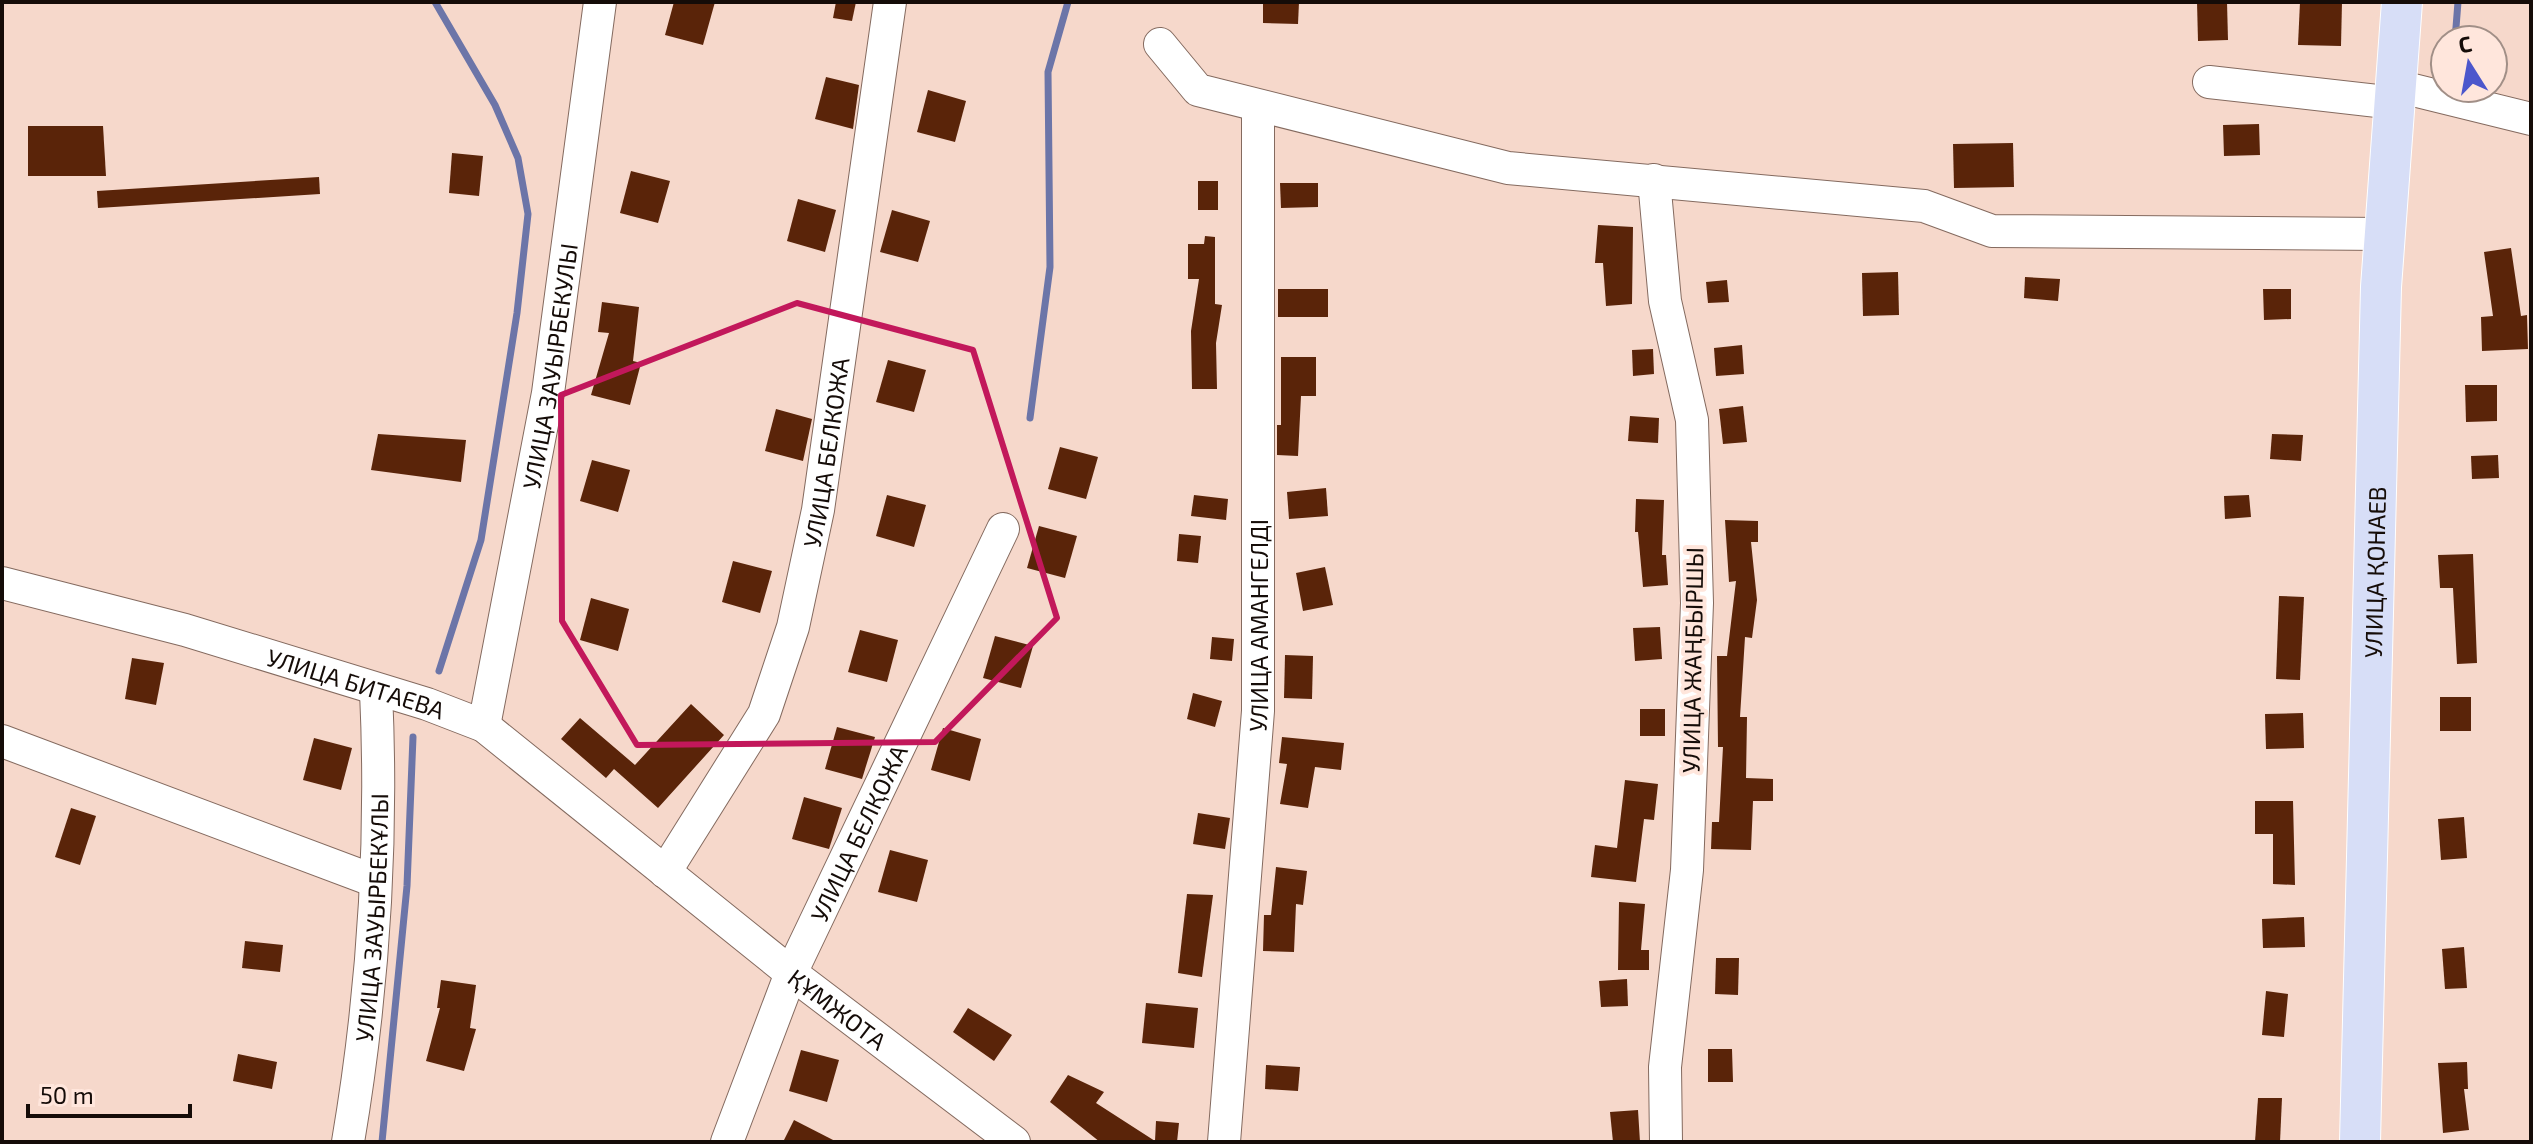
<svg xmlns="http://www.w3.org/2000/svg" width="2533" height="1144" font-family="'Exo 2',sans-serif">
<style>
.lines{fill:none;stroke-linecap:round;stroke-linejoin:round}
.stream{stroke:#6c75a8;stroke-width:7}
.building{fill:#5a2409}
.minor-casing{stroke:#846a5f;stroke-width:34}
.major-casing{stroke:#fff;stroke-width:42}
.minor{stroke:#fff;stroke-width:32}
.major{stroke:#d7def7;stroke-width:40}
.marked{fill:none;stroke:#c2185b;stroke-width:6;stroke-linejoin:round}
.labels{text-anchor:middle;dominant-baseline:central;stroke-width:8;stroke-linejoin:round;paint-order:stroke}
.street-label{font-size:24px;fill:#150c08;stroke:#ffe6dc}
</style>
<rect width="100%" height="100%" fill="#f6d8cb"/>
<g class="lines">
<g class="stream">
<path d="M435 2 495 105 518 158 528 214 517 313 481 540 439 671"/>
<path d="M2455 40 2458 2"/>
<path d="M1030 418 1050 267 1048 72 1068 2"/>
<path d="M382 1142 407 886 413 737"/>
</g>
</g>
<g class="building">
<path d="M674 2H715L703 45 665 35Z"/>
<path d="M836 2H856L852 21 833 18Z"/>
<path d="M1263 2H1299L1298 24 1263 23Z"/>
<path d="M2197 2H2227L2228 40 2198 41Z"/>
<path d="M2300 2H2342L2341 46 2298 45Z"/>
<path d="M826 77 859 85 853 129 815 119Z"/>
<path d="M928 90 966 101 955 142 917 132Z"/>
<path d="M2259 124 2260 155 2224 156 2223 125Z"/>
<path d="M28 126H103L106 176H28Z"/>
<path d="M2013 143 2014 187 1954 188 1953 144Z"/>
<path d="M452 153 483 156 479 196 449 193Z"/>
<path d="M631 171 670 181 658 223 620 213Z"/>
<path d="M319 177 320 194 98 208 97 191Z"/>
<rect x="1198" y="181" width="20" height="29"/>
<path d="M1280 183H1318V207L1281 208Z"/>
<path d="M798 199 836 210 825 252 787 241Z"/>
<path d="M892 210 930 221 918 262 880 252Z"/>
<path d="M1598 225 1633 227 1632 304 1606 306 1603 263H1595Z"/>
<path d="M1205 236 1215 237V304L1222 305 1216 343 1217 389H1192L1191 331 1199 279H1188V244H1204Z"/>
<path d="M2511 248 2521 316 2527 315 2528 349 2482 351 2481 317 2493 316 2484 252Z"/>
<path d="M1898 272 1899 315 1863 316 1862 273Z"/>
<path d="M2025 277 2060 279 2058 301 2024 298Z"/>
<path d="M1727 280 1729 302 1708 303 1706 282Z"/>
<rect x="1278" y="289" width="50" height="28"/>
<path d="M2263 289H2291V319L2264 320Z"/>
<path d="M602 302 639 307 633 361 641 363 630 405 591 395 609 333 598 332Z"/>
<path d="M1742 345 1744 374 1716 376 1714 348Z"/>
<path d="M1653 349 1654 374 1633 376 1632 350Z"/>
<path d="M1281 357H1316V396H1301L1298 456 1277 455V425H1281Z"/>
<path d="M888 360 926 370 914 412 876 402Z"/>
<path d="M2465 385H2497V421L2466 422Z"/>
<path d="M1743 406 1747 442 1723 444 1719 409Z"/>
<path d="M776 409 812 419 803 461 765 451Z"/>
<path d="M1630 416 1659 418 1658 443 1628 441Z"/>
<path d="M378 434 466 440 461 482 371 470Z"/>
<path d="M2272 434 2303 435 2301 461 2270 459Z"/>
<path d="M1060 447 1098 457 1086 499 1048 489Z"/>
<path d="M2498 455 2499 478 2472 479 2471 456Z"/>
<path d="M592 460 630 470 618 512 580 501Z"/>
<path d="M1326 488 1328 516 1289 519 1287 492Z"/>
<path d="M887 495 926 505 914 547 876 536Z"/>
<path d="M1194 495 1228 499 1226 520 1191 516Z"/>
<path d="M2249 495 2251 517 2225 519 2224 496Z"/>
<path d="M1636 499 1664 500 1662 555H1666L1668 585 1643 587 1638 532H1635Z"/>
<path d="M1725 520 1758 521V542H1751L1757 600 1752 638 1745 637 1740 717H1747L1746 778 1773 779V801H1753L1751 850 1711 849 1712 822H1719L1723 747H1718L1717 656H1727L1736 581 1729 582Z"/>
<path d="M1039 526 1077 536 1065 578 1027 568Z"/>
<path d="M1179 534 1201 536 1198 563 1177 561Z"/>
<path d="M2473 554 2477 663 2457 664 2453 588H2440L2438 555Z"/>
<path d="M733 561 772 571 760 613 722 602Z"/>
<path d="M1325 567 1333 605 1303 611 1296 573Z"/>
<path d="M2279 596 2304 597 2300 680 2276 679Z"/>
<path d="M591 598 629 609 618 651 580 640Z"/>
<path d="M1660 627 1662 659 1635 661 1633 628Z"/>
<path d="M860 630 898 640 887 682 848 672Z"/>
<path d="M995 636 1033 646 1021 688 983 678Z"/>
<path d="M1212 637 1234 639 1232 661 1210 659Z"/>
<path d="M1285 655 1313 656 1312 699 1284 698Z"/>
<path d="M132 658 164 663 156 705 125 699Z"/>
<path d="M1193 693 1222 701 1215 727 1187 719Z"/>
<rect x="2440" y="697" width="31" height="34"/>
<path d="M691 704 724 735 658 808 614 769 606 778 561 739 580 718 635 765Z"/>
<rect x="1640" y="709" width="25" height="27"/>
<path d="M2303 713 2304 748 2266 749 2265 714Z"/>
<path d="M837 727 875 737 862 779 825 769Z"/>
<path d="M943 728 981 739 970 781 931 770Z"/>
<path d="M1282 737 1344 743 1341 770 1315 767 1308 808 1280 804 1287 764 1279 763Z"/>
<path d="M314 738 352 748 341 790 303 780Z"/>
<path d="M1625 780 1658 784 1654 820 1644 819 1636 882 1591 877 1595 845 1617 848Z"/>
<path d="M804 797 842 808 829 849 792 839Z"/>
<path d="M2255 801H2293L2295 885 2273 884V834H2255Z"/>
<path d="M71 808 96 816 80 865 55 857Z"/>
<path d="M1198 813 1230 818 1225 849 1193 844Z"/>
<path d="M2464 817 2467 858 2441 860 2438 819Z"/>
<path d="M890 850 928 860 917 902 878 892Z"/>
<path d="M1276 867 1307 871 1303 905 1296 904 1294 952 1263 951 1264 915H1271Z"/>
<path d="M1187 894 1213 895 1202 977 1178 973Z"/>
<path d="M1619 902 1645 904 1641 950H1649V970H1618Z"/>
<path d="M2304 917 2305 947 2263 948 2262 919Z"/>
<path d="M245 941 283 945 280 972 242 968Z"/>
<path d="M2464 947 2467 988 2445 989 2442 949Z"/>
<path d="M1716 958H1739L1738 995 1715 994Z"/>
<path d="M1627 979 1628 1006 1601 1007 1599 981Z"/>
<path d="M441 980 476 985 470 1028 476 1029 464 1071 426 1061 440 1008H437Z"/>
<path d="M2266 991 2288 994 2284 1037 2262 1035Z"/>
<path d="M1146 1003 1198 1008 1194 1048 1142 1043Z"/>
<path d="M968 1008 1012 1035 994 1061 953 1032Z"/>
<path d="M1708 1049H1732L1733 1082H1708Z"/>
<path d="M801 1050 839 1060 827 1102 789 1091Z"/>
<path d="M238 1054 277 1062 272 1089 233 1081Z"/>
<path d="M2467 1062 2468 1089H2464L2469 1130 2443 1133 2438 1063Z"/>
<path d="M1266 1065 1300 1067 1298 1091 1265 1089Z"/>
<path d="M1068 1075 1104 1092 1096 1103 1155 1141 1156 1121 1179 1123 1177 1142H1100L1050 1102Z"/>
<path d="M2258 1098H2282L2280 1142H2255Z"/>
<path d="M1638 1110 1640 1142H1613L1610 1112Z"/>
<path d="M794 1120 837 1142H783Z"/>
</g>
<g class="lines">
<defs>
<g id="minor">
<path d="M1160 44 1198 90 1508 168 1924 206 1992 231 2384 234"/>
<path d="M2209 82 2395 103"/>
<path d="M2397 86 2531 119"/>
<path d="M1654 180 1665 301 1692 420 1697 603 1687 870 1665 1067 1666 1142"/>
<path id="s1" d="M2 583 185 630 427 704 484 726 791 973 1014 1142"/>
<path id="s2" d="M484 726 548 393 600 2"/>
<path d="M2 741 375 881"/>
<path id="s3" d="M665 872 764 714 793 627 818 510 890 2"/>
<path id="s4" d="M348 1142C373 994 383 841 376 691"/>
<path id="s5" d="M727 1142 791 973 1003 529"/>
<path id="s6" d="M1224 1142 1258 711V107"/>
</g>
<g id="major">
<path id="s7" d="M2360 1142 2381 287 2402 2"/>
</g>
</defs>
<use href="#minor" class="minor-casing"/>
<use href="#major" class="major-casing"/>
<use href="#minor" class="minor"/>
<use href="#major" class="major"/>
</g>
<path class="marked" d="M797 303 973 350 1057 618 935 742 637 745 562 621 561 395Z"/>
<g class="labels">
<g class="street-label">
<text stroke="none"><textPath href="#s2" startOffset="366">УЛИЦА ЗАУЫРБЕКУЛЫ</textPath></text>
<text stroke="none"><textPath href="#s3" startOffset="456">УЛИЦА БЕЛКОЖА</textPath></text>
<text stroke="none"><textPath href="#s7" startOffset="570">УЛИЦА ҚОНАЕВ</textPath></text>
<text stroke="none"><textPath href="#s6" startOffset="518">УЛИЦА АМАНГЕЛДІ</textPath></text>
<text transform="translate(1692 660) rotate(-89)">УЛИЦА ЖАҢБЫРШЫ</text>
<text stroke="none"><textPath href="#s1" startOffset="368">УЛИЦА БИТАЕВА</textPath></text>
<text stroke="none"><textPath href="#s5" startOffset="336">УЛИЦА БЕЛҚОЖА</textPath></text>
<text stroke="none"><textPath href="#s4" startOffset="226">УЛИЦА ЗАУЫРБЕКҰЛЫ</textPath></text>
<text stroke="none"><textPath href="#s1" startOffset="956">ҚҰМЖОТА</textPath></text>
</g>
</g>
<rect width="2533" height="1144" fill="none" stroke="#150c08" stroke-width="8"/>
<g transform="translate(2469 64) rotate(349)"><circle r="38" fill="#ffe6dc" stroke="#a18f87" stroke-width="2"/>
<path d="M0-6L14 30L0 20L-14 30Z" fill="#4c57cc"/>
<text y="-12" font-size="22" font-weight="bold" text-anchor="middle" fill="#150c08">С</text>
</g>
<path d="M28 1104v12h162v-12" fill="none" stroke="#150c08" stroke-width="4"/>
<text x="40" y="1104" font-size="24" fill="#150c08" stroke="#ffe6dc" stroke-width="6" paint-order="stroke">50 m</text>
</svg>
